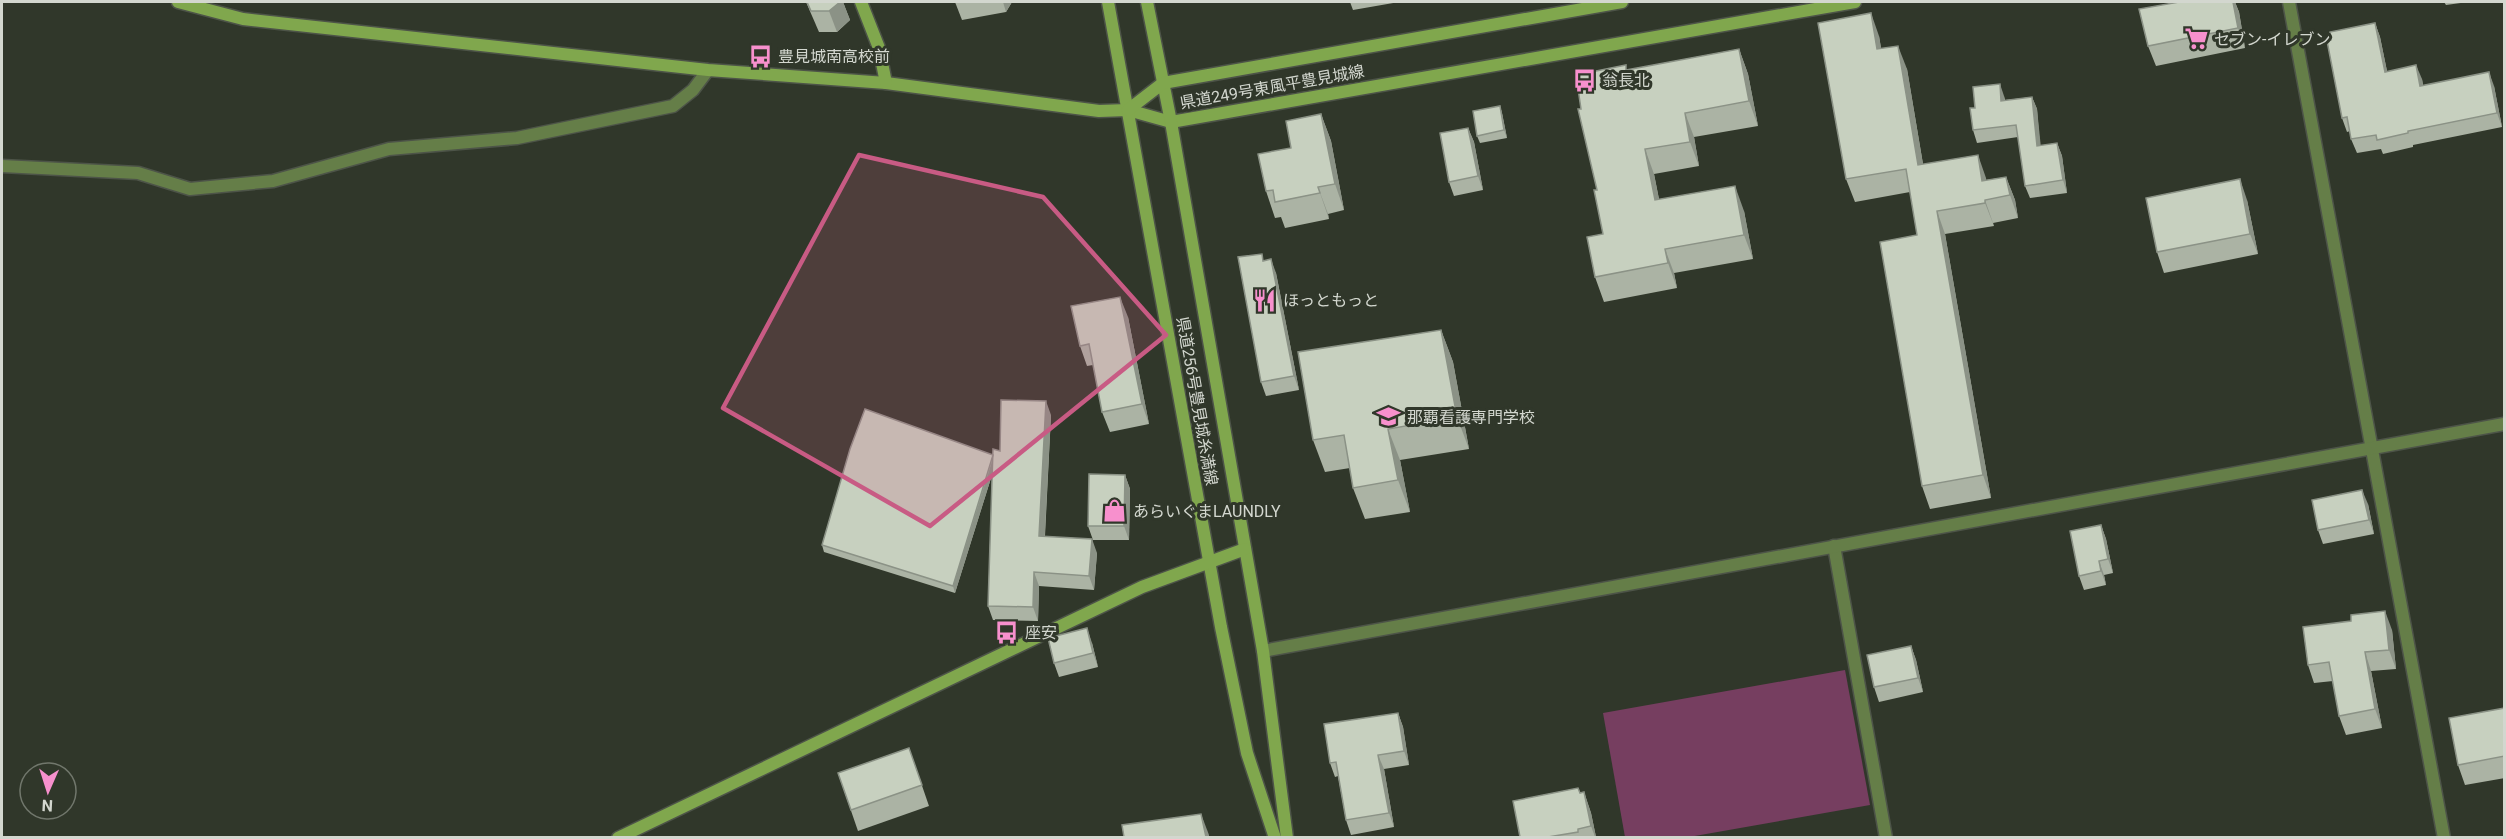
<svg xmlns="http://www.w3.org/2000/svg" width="2506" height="839" font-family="Roboto,'Noto Sans JP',sans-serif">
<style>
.green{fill:#763e60}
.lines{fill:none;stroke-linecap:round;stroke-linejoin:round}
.street-casing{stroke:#4d5448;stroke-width:15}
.secondary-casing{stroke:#4d5448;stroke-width:15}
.street{stroke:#657e48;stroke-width:12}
.secondary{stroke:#80a74d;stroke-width:12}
.wall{fill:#abb3a4}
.shaded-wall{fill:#8b9286}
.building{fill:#c7d0bf;stroke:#8b9286;stroke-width:1.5}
.marked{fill:#c85b84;fill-opacity:0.2;stroke:#c85b84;stroke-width:4.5;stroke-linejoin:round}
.labels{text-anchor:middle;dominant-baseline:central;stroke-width:6;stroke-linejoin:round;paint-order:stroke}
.poi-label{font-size:16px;fill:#d3d7cf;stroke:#30372a;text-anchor:start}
.street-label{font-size:16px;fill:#d3d7cf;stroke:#30372a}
</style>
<rect width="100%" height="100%" fill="#30372a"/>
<path class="green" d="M1845 670 1870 805 1689 837H1625L1603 713Z"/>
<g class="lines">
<defs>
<g id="street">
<path d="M2289 2 2444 838"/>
<path d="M2 166 138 173 190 189 273 181 389 149 517 138 673 106 693 90 708 70"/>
<path d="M1834 546 1886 838"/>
<path d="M1263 651 2504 424"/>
</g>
<g id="secondary">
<path d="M178 2 243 19 708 70 886 83 1099 111 1128 110 1171 122 1855 2"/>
<path d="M861 2 879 48 886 83"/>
<path d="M1108 2 1221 627 1247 753 1275 838"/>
<path d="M1147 2 1171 122 1263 651 1287 838"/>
<path d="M1128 110 1163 83 1622 2"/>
<path d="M618 838 1142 587 1245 549"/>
</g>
</defs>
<use href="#street" class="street-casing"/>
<use href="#secondary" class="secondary-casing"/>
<use href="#street" class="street"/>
<use href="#secondary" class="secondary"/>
</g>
<g class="wall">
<path d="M806 2H843L850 20 837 32H819Z"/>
<path d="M955 2H1012L1006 12 962 20Z"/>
<path d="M1350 2H1399L1353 10Z"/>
<path d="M2179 2H2235L2239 12 2245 48 2156 66 2148 46Z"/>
<path d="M2444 2H2468L2446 5Z"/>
<path d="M2375 23 2380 37 2387 71 2422 79 2423 85 2494 86 2502 127 2413 145V147L2383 154 2381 149 2357 153 2351 139 2350 131 2347 132 2342 118 2331 40Z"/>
<path d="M1879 36 1881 48 1907 69 1923 164 1986 178V180L2006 177 2015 200 2018 218 1993 223 1994 226 1945 234 1991 498 1930 509 1922 486 1917 235 1910 192 1855 202 1846 179Z"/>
<path d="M1739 49 1748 74 1758 126 1694 137 1699 166 1654 174 1659 199 1744 211 1753 259 1674 273 1677 288 1604 302 1595 277 1603 234 1597 190 1581 109 1627 70Z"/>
<path d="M2004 96 2005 100 2032 97 2037 109 2040 146 2057 143 2062 156 2067 193 2030 198 2025 186 2018 137 1977 143 1973 130 1975 108Z"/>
<path d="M1500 106 1502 113 1507 138 1480 143 1477 136Z"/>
<path d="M1321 114 1331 141 1344 210 1328 214 1329 219 1285 228 1281 217 1275 218 1266 191 1291 148Z"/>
<path d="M1468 128 1474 142 1483 190 1454 196 1449 182Z"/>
<path d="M2247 200 2258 254 2164 273 2157 252Z"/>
<path d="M1264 261 1276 273 1299 390 1266 396 1261 382Z"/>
<path d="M1128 317 1149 424 1110 432 1102 412 1093 365 1087 366 1080 346Z"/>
<path d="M1441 330 1453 362 1469 449 1400 460 1410 512 1365 519 1353 488 1350 468 1325 472 1313 440Z"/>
<path d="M1051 415 1045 536 1097 553 1094 590 1039 586 1038 621 993 620 988 606 992 475 955 593 824 552 822 545 1000 451Z"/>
<path d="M1125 475 1130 489 1129 540H1093L1088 526Z"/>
<path d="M2368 504 2374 534 2323 544 2318 530Z"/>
<path d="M2101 525 2106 539 2113 573 2104 575 2106 585 2084 590 2079 576Z"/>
<path d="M2351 621 2392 630 2396 669 2371 671 2382 728 2346 735 2339 716 2333 681 2314 683 2308 665Z"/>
<path d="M1092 643 1098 667 1059 677 1054 663Z"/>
<path d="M1911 646 1916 660 1923 692 1879 702 1874 687Z"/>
<path d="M2505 708V778L2465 785 2458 765Z"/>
<path d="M1398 713 1403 727 1409 765 1384 769 1394 827 1351 835 1346 820 1338 776 1335 777 1330 763Z"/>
<path d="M909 748 929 806 858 831 838 773Z"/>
<path d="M1578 788 1580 793 1584 792 1591 813 1596 837H1520Z"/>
</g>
<g class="shaded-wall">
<path d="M840 2H843L850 20 837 32 829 11Z"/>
<path d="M1003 2H1012L1006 12Z"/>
<path d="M2233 2H2235L2239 12 2245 48 2238 28Z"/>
<path d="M1871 13 1879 36 1885 72 1877 49Z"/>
<path d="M2375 23 2380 37 2390 86 2385 72Z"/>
<path d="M1898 46 1907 69 1927 188 1918 165Z"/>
<path d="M1739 49 1748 74 1758 126 1749 101Z"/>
<path d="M2416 65 2422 79 2425 100 2420 86Z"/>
<path d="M2489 72 2494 86 2502 127 2497 113Z"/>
<path d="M2000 84 2004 96 2006 113 2001 101Z"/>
<path d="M2032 97 2037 109 2042 158 2037 146Z"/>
<path d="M1500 106 1502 113 1507 138 1504 130Z"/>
<path d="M1685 113 1694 137 1699 166 1690 142Z"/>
<path d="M1321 114 1331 141 1344 210 1335 184Z"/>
<path d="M1468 128 1474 142 1483 190 1478 176Z"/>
<path d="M2057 143 2062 156 2067 193 2063 180Z"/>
<path d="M1645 149 1654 174 1664 225 1655 200Z"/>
<path d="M1978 155 1986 178 1989 199 1982 181Z"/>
<path d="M2006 177 2015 200 2018 218 2010 195Z"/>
<path d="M2240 179 2247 200 2258 254 2250 234Z"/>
<path d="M1735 186 1744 211 1753 259 1744 235Z"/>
<path d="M1318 187 1328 214 1329 219 1320 193Z"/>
<path d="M1985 200 1993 223 1994 226 1985 203Z"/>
<path d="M1937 211 1945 234 1991 498 1983 475Z"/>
<path d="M1665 249 1674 273 1677 288 1668 263Z"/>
<path d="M1271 259 1276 273 1299 390 1294 376Z"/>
<path d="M1120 297 1128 317 1149 424 1142 404Z"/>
<path d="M1441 330 1453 362 1469 449 1457 417Z"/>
<path d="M1046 401 1051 415 1044 550 1039 536Z"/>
<path d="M1388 429 1400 460 1410 512 1398 480Z"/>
<path d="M994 455 996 462 955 593 953 586Z"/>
<path d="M1125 475 1130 489 1129 540 1124 526Z"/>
<path d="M2362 490 2368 504 2374 534 2369 520Z"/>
<path d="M2101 525 2106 539 2113 573 2108 559Z"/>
<path d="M1092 539 1097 553 1094 590 1089 576Z"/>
<path d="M2099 561 2104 575 2106 585 2101 571Z"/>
<path d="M1034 572 1039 586 1038 621 1033 607Z"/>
<path d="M2385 611 2392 630 2396 669 2389 650Z"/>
<path d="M1087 628 1092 643 1098 667 1093 653Z"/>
<path d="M1911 646 1916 660 1923 692 1918 678Z"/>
<path d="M2365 652 2371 671 2382 728 2375 709Z"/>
<path d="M1398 713 1403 727 1409 765 1404 751Z"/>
<path d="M1378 755 1384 769 1394 827 1389 813Z"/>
<path d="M1584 792 1591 813 1596 837H1595L1591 826Z"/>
<path d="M1201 814 1209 835V837H1206Z"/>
</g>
<g class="building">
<path d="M807 2H840L829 11H811Z"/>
<path d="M2179 2H2233L2238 28 2148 46 2139 9Z"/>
<path d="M1871 13 1877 49 1898 46 1918 165 1978 155 1982 181 2006 177 2010 195 1985 200V203L1937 211 1983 475 1922 486 1880 242 1917 235 1906 169 1846 179 1818 23Z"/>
<path d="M2375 23 2385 72 2416 65 2420 86 2489 72 2497 113 2408 131V133L2377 140 2376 135 2351 139 2347 117 2342 118 2327 41 2331 40 2330 32Z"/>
<path d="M1739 49 1749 101 1685 113 1690 142 1645 149 1655 200 1735 186 1744 235 1665 249 1668 263 1595 277 1587 237 1603 234 1594 190H1597L1578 109H1581L1576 75 1626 65V70Z"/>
<path d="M2000 84 2001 101 2032 97 2037 146 2057 143 2063 180 2025 186 2016 125 1973 130 1970 108H1975L1973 87Z"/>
<path d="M1500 106 1504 130 1477 136 1473 111Z"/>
<path d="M1321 114 1335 184 1318 187 1320 193 1275 202 1273 190 1266 191 1258 154 1291 148 1286 121Z"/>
<path d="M1468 128 1478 176 1449 182 1440 133Z"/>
<path d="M2240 179 2250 234 2157 252 2146 198Z"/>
<path d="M1262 254 1263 261 1271 259 1294 376 1261 382 1238 257Z"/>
<path d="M1120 297 1142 404 1102 412 1089 344 1080 346 1071 306Z"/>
<path d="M1441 330 1457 417 1388 429 1398 480 1353 488 1344 435 1313 440 1298 352Z"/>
<path d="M1001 400 1046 401 1039 536 1092 539 1089 576 1034 572 1033 607 988 606 993 449 1000 451Z"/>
<path d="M865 409 993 455 953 586 822 545 850 449Z"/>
<path d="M1089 474 1125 475 1124 526H1088Z"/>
<path d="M2362 490 2369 520 2318 530 2312 500Z"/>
<path d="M2101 525 2108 559 2099 561 2101 571 2079 576 2070 531Z"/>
<path d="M2385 611 2389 650 2365 652 2375 709 2339 716 2329 662 2308 665 2303 627 2351 621V615Z"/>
<path d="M1087 628 1093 653 1054 663 1048 638Z"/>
<path d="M1911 646 1918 678 1874 687 1867 655Z"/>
<path d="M2505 708V756L2458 765 2449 718Z"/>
<path d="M1398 713 1404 751 1378 755 1389 813 1346 820 1336 762 1330 763 1324 724Z"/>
<path d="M909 748 922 785 851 810 838 773Z"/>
<path d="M1578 788 1580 793 1584 792 1591 826 1578 829V832L1548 837H1520L1513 801Z"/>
<path d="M1201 814 1206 837H1124L1122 825Z"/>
</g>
<path class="marked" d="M859 155 1043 197 1166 335 930 526 723 408Z"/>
<defs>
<symbol id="supermarket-bare" viewBox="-9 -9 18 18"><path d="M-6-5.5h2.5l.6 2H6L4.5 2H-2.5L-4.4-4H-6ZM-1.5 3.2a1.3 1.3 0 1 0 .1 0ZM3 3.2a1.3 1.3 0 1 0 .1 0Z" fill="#f790cd" stroke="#30372a" stroke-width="2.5" paint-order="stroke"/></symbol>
<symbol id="bus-bare" viewBox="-9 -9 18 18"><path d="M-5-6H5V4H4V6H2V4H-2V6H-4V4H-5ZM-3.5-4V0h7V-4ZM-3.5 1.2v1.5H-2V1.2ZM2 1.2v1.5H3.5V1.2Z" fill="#f790cd" stroke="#30372a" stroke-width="2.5" paint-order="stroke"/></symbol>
<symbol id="restaurant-bare" viewBox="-9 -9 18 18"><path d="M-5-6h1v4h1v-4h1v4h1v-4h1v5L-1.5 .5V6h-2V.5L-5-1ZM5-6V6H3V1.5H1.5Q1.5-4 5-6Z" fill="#f790cd" stroke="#30372a" stroke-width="2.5" paint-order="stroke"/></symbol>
<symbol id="university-bare" viewBox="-9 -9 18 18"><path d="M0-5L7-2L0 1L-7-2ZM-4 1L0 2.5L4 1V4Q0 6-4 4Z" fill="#f790cd" stroke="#30372a" stroke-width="2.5" paint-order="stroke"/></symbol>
<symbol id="shop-bare" viewBox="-9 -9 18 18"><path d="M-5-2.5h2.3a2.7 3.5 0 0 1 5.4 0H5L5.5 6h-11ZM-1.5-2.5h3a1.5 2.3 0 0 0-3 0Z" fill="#f790cd" stroke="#30372a" stroke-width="2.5" paint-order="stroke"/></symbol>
</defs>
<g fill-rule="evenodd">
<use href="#supermarket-bare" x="2180" y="22" width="33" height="33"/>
<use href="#bus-bare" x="744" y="40" width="33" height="33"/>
<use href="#bus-bare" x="1568" y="64" width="33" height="33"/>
<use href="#restaurant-bare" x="1248" y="284" width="33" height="33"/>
<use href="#university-bare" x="1372" y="400" width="33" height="33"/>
<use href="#shop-bare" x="1098" y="494" width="33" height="33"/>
<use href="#bus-bare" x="990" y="616" width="33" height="33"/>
</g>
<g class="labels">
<g class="poi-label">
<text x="2214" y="39">セブン-イレブン</text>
<text x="778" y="56">豊見城南高校前</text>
<text x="1602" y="80">翁長北</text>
<text x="1283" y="300">ほっともっと</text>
<text x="1407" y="417">那覇看護専門学校</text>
<text x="1133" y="511">あらいぐまLAUNDLY</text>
<text x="1025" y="632">座安</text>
</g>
<g class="street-label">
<text transform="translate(1272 87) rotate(-10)">県道249号東風平豊見城線</text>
<text transform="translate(1197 401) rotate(80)">県道256号豊見城糸満線</text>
</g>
</g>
<rect width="2506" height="839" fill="none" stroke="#d3d7cf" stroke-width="6"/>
<g transform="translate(48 791) rotate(183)"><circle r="28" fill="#30372a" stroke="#71776c" stroke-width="1.5"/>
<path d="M0-4.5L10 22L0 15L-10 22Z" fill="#f790cd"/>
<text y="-9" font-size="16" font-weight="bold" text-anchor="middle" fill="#d3d7cf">N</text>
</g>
</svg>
